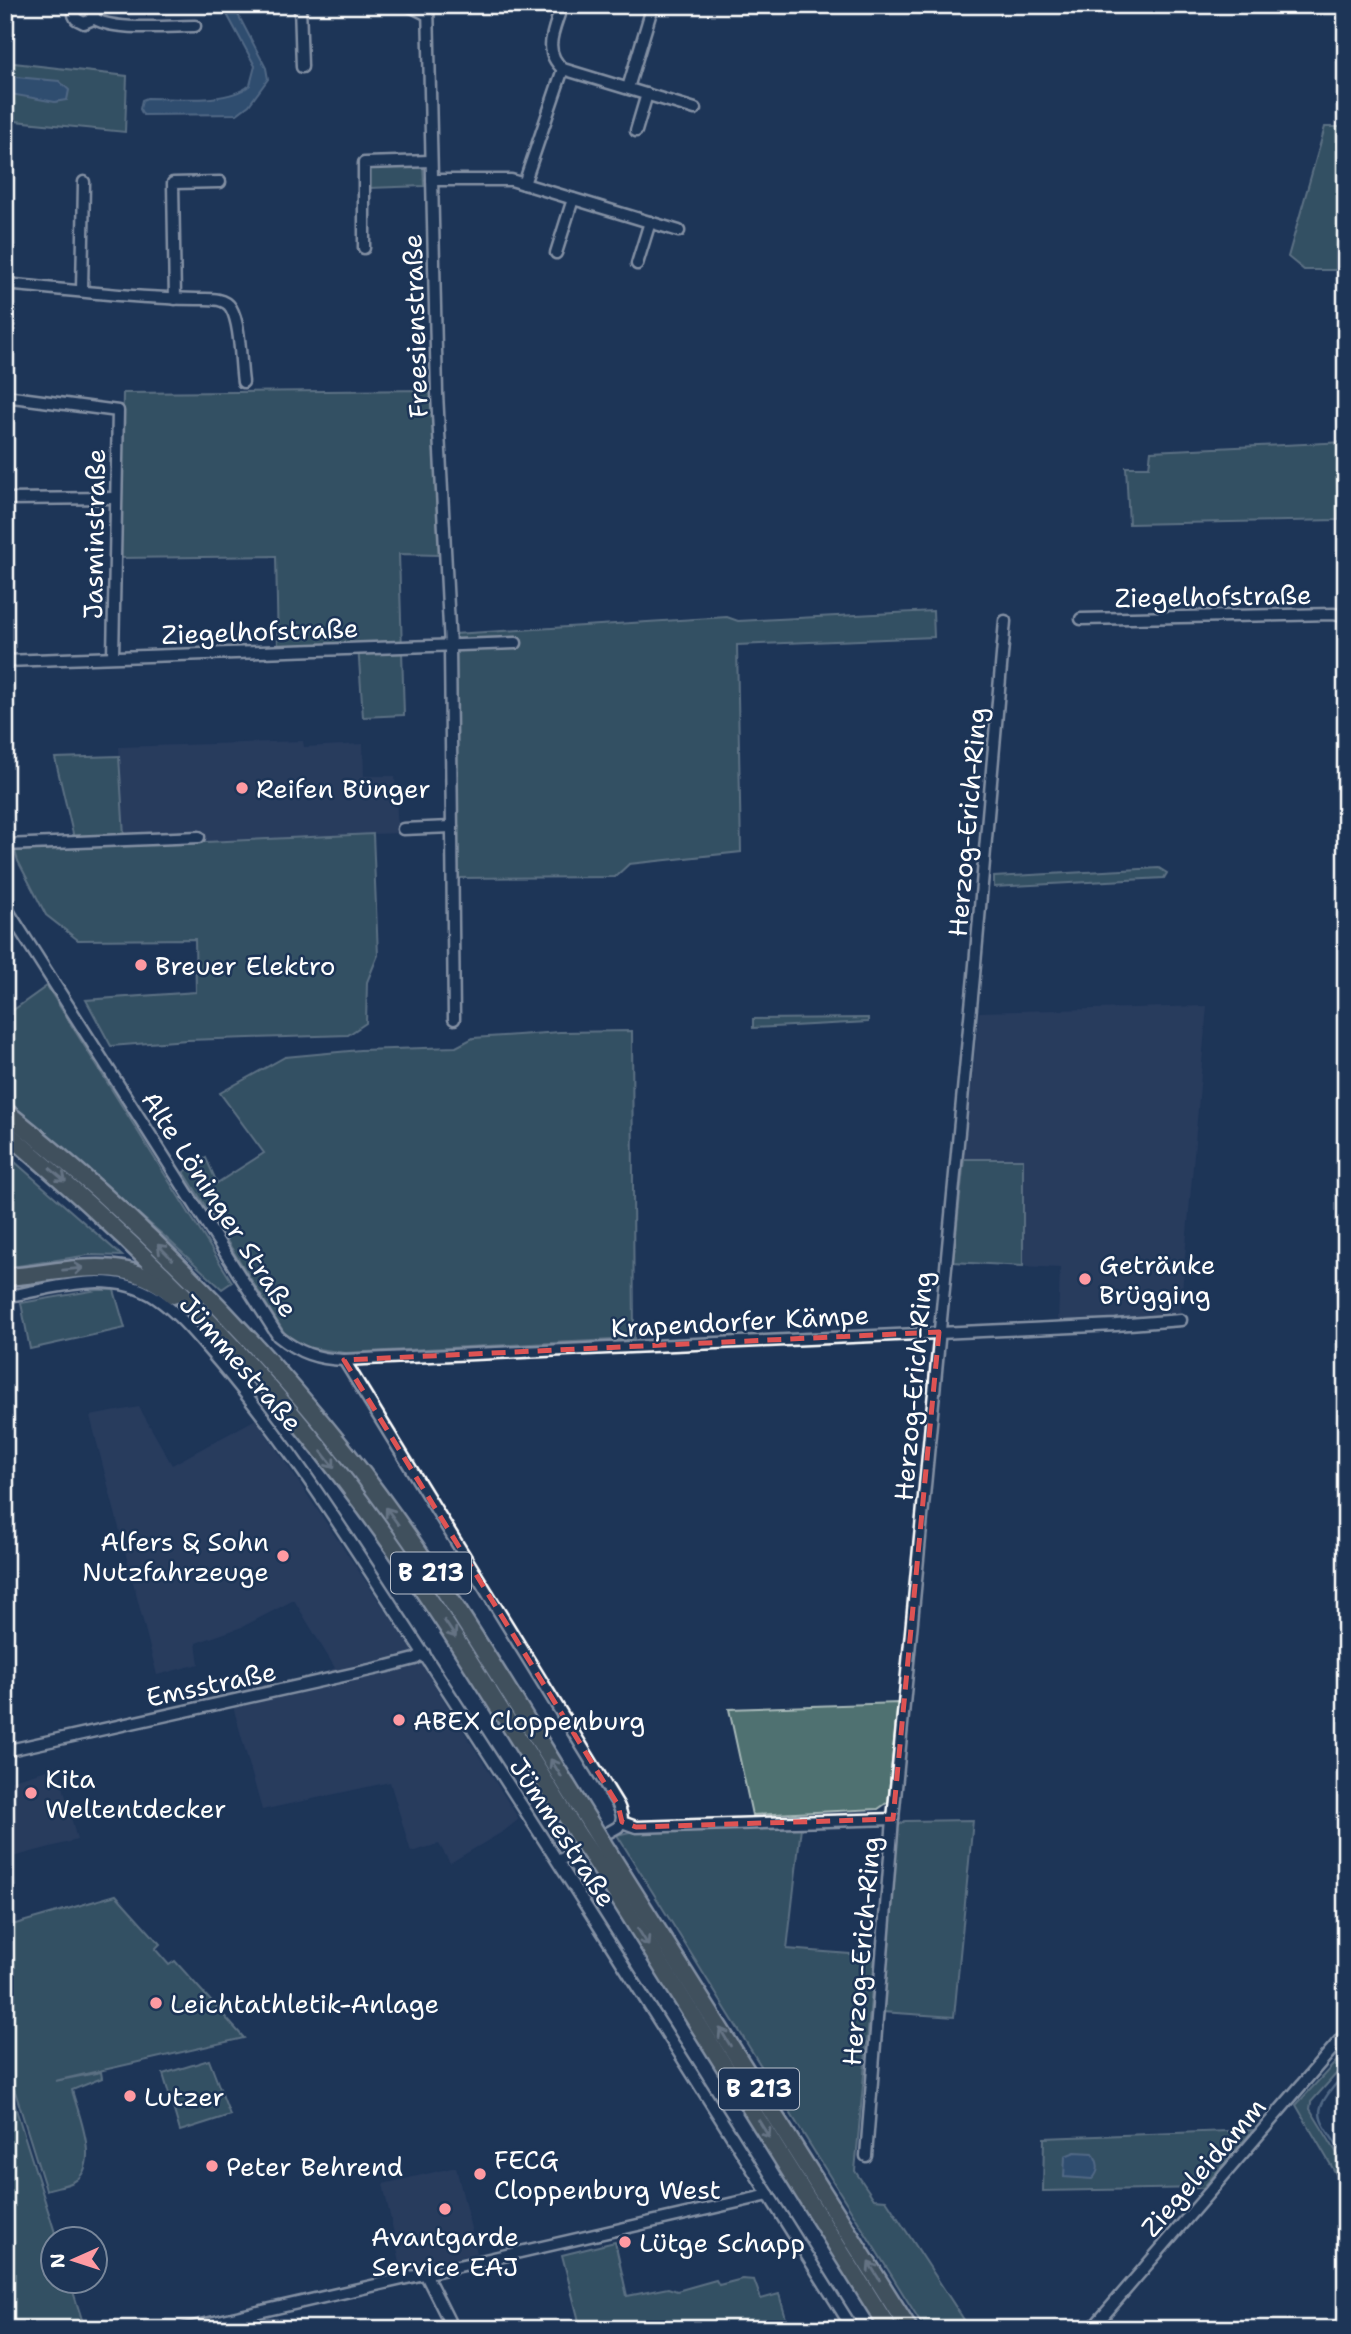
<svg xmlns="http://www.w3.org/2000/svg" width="1351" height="2334" font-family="'Shantell Sans',sans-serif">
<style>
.built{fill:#344465}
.green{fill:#4f7171;stroke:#a7b8b8;stroke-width:2}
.water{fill:#456b8d;stroke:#8fa6bb;stroke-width:2}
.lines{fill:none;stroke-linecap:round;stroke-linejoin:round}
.stream{stroke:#8fa6bb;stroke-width:2.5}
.minor-casing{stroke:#fff;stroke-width:15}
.trunk-casing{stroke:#fff;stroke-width:21}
.minor{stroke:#1d3557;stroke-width:10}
.trunk{stroke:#6b7165;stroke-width:16}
.trunk-bridge-casing{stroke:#fff;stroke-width:21;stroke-linecap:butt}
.trunk-bridge{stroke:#6b7165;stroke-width:16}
.oneway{stroke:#bcbfba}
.marked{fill:none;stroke:#de5353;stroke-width:5;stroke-dasharray:14 9;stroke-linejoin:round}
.poi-dot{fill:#ff9aa2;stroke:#1d3557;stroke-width:2.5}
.labels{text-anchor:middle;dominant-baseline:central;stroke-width:5;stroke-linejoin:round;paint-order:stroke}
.shield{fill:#1d3557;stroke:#bbc2cd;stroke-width:2}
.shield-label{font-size:24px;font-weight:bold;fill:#fff}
.street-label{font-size:26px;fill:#fff;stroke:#1d3557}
.poi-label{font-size:26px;fill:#fff;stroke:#1d3557;text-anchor:start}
</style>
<rect width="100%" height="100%" fill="#1d3557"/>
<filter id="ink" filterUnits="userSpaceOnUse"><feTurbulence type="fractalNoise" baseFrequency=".0143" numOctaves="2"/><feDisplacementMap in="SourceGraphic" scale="14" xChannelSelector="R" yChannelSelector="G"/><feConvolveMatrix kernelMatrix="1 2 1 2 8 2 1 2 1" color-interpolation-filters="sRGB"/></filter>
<g filter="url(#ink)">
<g class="built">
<path d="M303 741 304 747 363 744 364 776H395L398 833 125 845 119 747Z"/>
<path d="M1207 1006 1180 1314 1058 1322 1060 1268 1023 1266V1159H964L979 1012Z"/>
<path d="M139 1407 172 1465 256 1419 413 1651 519 1819 504 1831 450 1863 439 1844 411 1852 390 1782 262 1810 232 1703 326 1683 323 1673 335 1668 294 1600 242 1627 196 1643 199 1664 157 1675 90 1416Z"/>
<path d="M58 1767 77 1840 5 1859V1782Z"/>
<path d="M456 2167 477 2253 402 2271 383 2184Z"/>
</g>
<g class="green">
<path d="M5 62 127 76 125 132 5 120Z"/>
<path d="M1325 127H1346V270H1304L1288 257Z"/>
<path d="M423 163 424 186 369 188V165Z"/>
<path d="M431 390 439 555 399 554 404 715 363 717 358 645 278 647 276 556 120 558 123 393Z"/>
<path d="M1346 442 1338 520 1129 524 1126 467H1149L1151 451Z"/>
<path d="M933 611 934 637 737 645 741 852 629 864 615 877 457 878 454 634 727 617 738 621Z"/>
<path d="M119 756 124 836 74 838 55 758Z"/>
<path d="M373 834 378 955 367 982 366 1023 348 1035 187 1040 111 1046 86 1000 196 992 195 939 78 940 46 915 18 861 15 851Z"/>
<path d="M1159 868 1167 873 1164 878 994 887V877Z"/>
<path d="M47 986 232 1282 222 1289 163 1235 5 1099V1016Z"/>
<path d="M868 1018V1022L753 1028V1019Z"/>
<path d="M632 1031 634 1339 345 1353 305 1347 287 1337 184 1172 206 1158 217 1183 264 1153 220 1093 285 1057 360 1050 456 1047 473 1038 560 1032Z"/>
<path d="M964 1159H1023V1266L953 1262Z"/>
<path d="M15 1162 122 1256 89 1255 5 1268V1212L11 1185 10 1167Z"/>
<path d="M97 1290H114L125 1328 30 1349 21 1303Z"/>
<path d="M898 1703 888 1802 878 1809 752 1815 729 1709Z"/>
<path d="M973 1820 954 2017 882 2012 898 1826 905 1821Z"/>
<path d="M801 1827 787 1949 875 1956 855 2171 874 2199 886 2200 970 2329H925L617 1835 634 1831Z"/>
<path d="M116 1895 160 1944 155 1949 169 1965 175 1961 244 2038 55 2081 101 2072 102 2078 72 2090C78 2114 102 2167 73 2182 65 2186 54 2187 46 2190L13 2085 5 2086V1927Z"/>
<path d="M1346 2051V2063L1311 2102 1310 2109 1346 2168V2191L1296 2105Z"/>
<path d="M209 2060 230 2115 180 2131 163 2074Z"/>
<path d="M9 2087 57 2239 52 2240V2282H70L85 2329H5V2088Z"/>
<path d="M1253 2130 1203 2188 1043 2191 1044 2138Z"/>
<path d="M615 2242 627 2296 668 2288 677 2291 716 2280 719 2285 742 2279 754 2280 761 2299 779 2294 789 2329H581L562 2255Z"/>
</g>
<g class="water">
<path d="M222 5H233L266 68 268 79 249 105 237 114 143 115 140 109 142 100 147 98C176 98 228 104 250 85L255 66Z"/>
<path d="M5 76 59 81 69 90 67 100 55 102 5 93Z"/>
<path d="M1075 2152 1093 2153C1098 2162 1101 2171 1092 2179L1064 2177 1065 2156Z"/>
</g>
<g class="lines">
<path class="stream" d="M1346 2072C1307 2117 1316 2112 1346 2159"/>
<defs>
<g id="minor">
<path d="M78 5 74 15 76 19 84 23 91 20 94 15 90 5"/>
<path d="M300 5 302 67"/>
<path d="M408 5 428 15"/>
<path d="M428 5 437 393 450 646 454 1019"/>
<path d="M562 5C555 29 541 50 563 69L695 109"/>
<path d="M5 9 6 5"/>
<path d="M92 17C110 32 171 26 195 26"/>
<path d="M628 88 653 5"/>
<path d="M636 131 647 94"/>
<path d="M432 180H511L679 231"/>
<path d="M524 184 563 69"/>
<path d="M364 248V163L431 161"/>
<path d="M556 253 573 199"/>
<path d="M637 264 650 222"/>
<path d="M5 284C69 290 133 298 197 299 208 299 225 297 231 308 241 325 240 363 243 382"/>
<path d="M82 291 84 182"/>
<path d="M175 299 173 183 220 182"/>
<path d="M5 396 118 411 113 656"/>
<path d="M5 499 115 498"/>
<path d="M1081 619 1333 614 1346 616"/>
<path d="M5 661 516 643"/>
<path d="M403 829 452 827"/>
<path d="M5 845 199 837"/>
<path d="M5 906 278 1336C299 1353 317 1359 344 1360L618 1805C622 1814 624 1820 618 1827L558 1861"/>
<path d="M5 1297C54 1288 110 1268 156 1298 181 1315 200 1340 220 1363 284 1438 337 1521 391 1604 548 1843 700 2086 853 2329"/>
<path d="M344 1360 1116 1325 1181 1320"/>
<path d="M5 1751 388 1666 415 1659 424 1653"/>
<path d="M622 1822 636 1827 893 1819"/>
<path d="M866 2156 893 1819 974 976 1005 621"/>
<path d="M425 2273 453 2329"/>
<path d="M184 2329 769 2195"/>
<path d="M1092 2329 1346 2033"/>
</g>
<g id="trunk">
<path d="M5 1111C132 1213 247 1328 348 1455 439 1571 514 1701 592 1826"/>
<path d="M5 1131C114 1223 215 1320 305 1430 409 1557 492 1696 578 1835"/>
<path d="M5 1277C63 1274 125 1250 173 1295"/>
<path d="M607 1850 909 2329"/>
<path d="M594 1858 889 2329"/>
</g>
</defs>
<use href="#minor" class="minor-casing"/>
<use href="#trunk" class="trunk-casing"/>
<use href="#minor" class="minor"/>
<use href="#trunk" class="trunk"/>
<defs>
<g id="trunk-bridge">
<path d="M592 1826 607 1850"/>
<path d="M578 1835 594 1858"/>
</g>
</defs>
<use href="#trunk-bridge" class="trunk-bridge-casing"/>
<use href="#trunk-bridge" class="trunk-bridge"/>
</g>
<defs><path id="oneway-shaft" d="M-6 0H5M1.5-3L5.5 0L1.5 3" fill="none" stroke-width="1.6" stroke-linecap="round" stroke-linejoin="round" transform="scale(1.75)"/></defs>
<g class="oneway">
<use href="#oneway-shaft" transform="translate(58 1175) rotate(40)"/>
<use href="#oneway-shaft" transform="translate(165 1252) rotate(-135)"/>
<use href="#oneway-shaft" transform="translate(73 1269) rotate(-6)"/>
<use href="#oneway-shaft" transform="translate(328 1460) rotate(52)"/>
<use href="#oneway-shaft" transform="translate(392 1516) rotate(-126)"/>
<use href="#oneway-shaft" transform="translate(450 1629) rotate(56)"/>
<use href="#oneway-shaft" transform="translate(556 1768) rotate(-122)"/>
<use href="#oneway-shaft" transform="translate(643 1937) rotate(58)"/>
<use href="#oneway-shaft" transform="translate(725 2037) rotate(-122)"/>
<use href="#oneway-shaft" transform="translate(764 2129) rotate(58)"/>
<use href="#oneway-shaft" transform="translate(874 2271) rotate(-122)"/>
</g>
</g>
<path d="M0 0H1351V2334H0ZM939 1332 893 1819 636 1827 622 1822 618 1805 344 1360Z" fill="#1d3557" fill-opacity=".55" fill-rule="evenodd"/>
<path class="marked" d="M939 1332 893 1819 636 1827 622 1822 618 1805 344 1360Z"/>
<g class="poi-dot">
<circle cx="242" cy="788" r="7"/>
<circle cx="141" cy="965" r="7"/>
<circle cx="1085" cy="1279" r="7"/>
<circle cx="283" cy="1556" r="7"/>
<circle cx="399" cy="1720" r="7"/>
<circle cx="31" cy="1793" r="7"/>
<circle cx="156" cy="2003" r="7"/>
<circle cx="130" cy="2096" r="7"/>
<circle cx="212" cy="2166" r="7"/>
<circle cx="480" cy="2174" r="7"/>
<circle cx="445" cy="2209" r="7"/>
<circle cx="625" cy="2242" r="7"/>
</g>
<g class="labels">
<g class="shield">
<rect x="391" y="1552.5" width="80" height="41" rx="5"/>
<rect x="719" y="2068.5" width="80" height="41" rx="5"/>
</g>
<g class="shield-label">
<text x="431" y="1573">B 213</text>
<text x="759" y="2089">B 213</text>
</g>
<g class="street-label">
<text transform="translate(415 326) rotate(-92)">Freesienstraße</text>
<text transform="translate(94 534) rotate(-89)">Jasminstraße</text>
<text transform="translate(1213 596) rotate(-1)">Ziegelhofstraße</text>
<text transform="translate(260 631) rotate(-2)">Ziegelhofstraße</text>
<text transform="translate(967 822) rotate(-85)">Herzog-Erich-Ring</text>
<text transform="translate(220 1204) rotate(57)">Alte Löninger Straße</text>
<text transform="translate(740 1321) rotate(-3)">Krapendorfer Kämpe</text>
<text transform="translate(241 1363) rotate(49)">Jümmestraße</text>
<text transform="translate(913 1386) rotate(-85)">Herzog-Erich-Ring</text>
<text transform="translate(211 1684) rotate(-12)">Emsstraße</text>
<text transform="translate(563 1832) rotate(57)">Jümmestraße</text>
<text transform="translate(861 1951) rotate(-85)">Herzog-Erich-Ring</text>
<text transform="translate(1203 2167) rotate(-49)">Ziegeleidamm</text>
</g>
<g class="poi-label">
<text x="256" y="788">Reifen Bünger</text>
<text x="155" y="965">Breuer Elektro</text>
<text x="1099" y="1264">Getränke<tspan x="1099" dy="30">Brügging</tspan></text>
<text x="269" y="1541" text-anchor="end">Alfers &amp; Sohn<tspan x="269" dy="30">Nutzfahrzeuge</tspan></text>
<text x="413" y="1720">ABEX Cloppenburg</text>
<text x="45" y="1778">Kita<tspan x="45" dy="30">Weltentdecker</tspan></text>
<text x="170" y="2003">Leichtathletik-Anlage</text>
<text x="144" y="2096">Lutzer</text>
<text x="494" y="2159">FECG<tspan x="494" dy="30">Cloppenburg West</tspan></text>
<text x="226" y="2166">Peter Behrend</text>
<text x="445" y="2236" text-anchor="middle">Avantgarde<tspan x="445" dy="30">Service EAJ</tspan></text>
<text x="639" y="2242">Lütge Schapp</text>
</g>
</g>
<rect width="1351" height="2334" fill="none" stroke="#1d3557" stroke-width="28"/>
<rect x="14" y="14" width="1323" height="2306" fill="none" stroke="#fff" stroke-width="2.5" filter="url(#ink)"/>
<g transform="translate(74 2260) rotate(267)"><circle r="33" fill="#1d3557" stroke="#77869a" stroke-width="2"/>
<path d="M0-5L12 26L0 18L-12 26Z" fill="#ff9aa2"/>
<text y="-10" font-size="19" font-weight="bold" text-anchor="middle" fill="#ffffff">N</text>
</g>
</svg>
